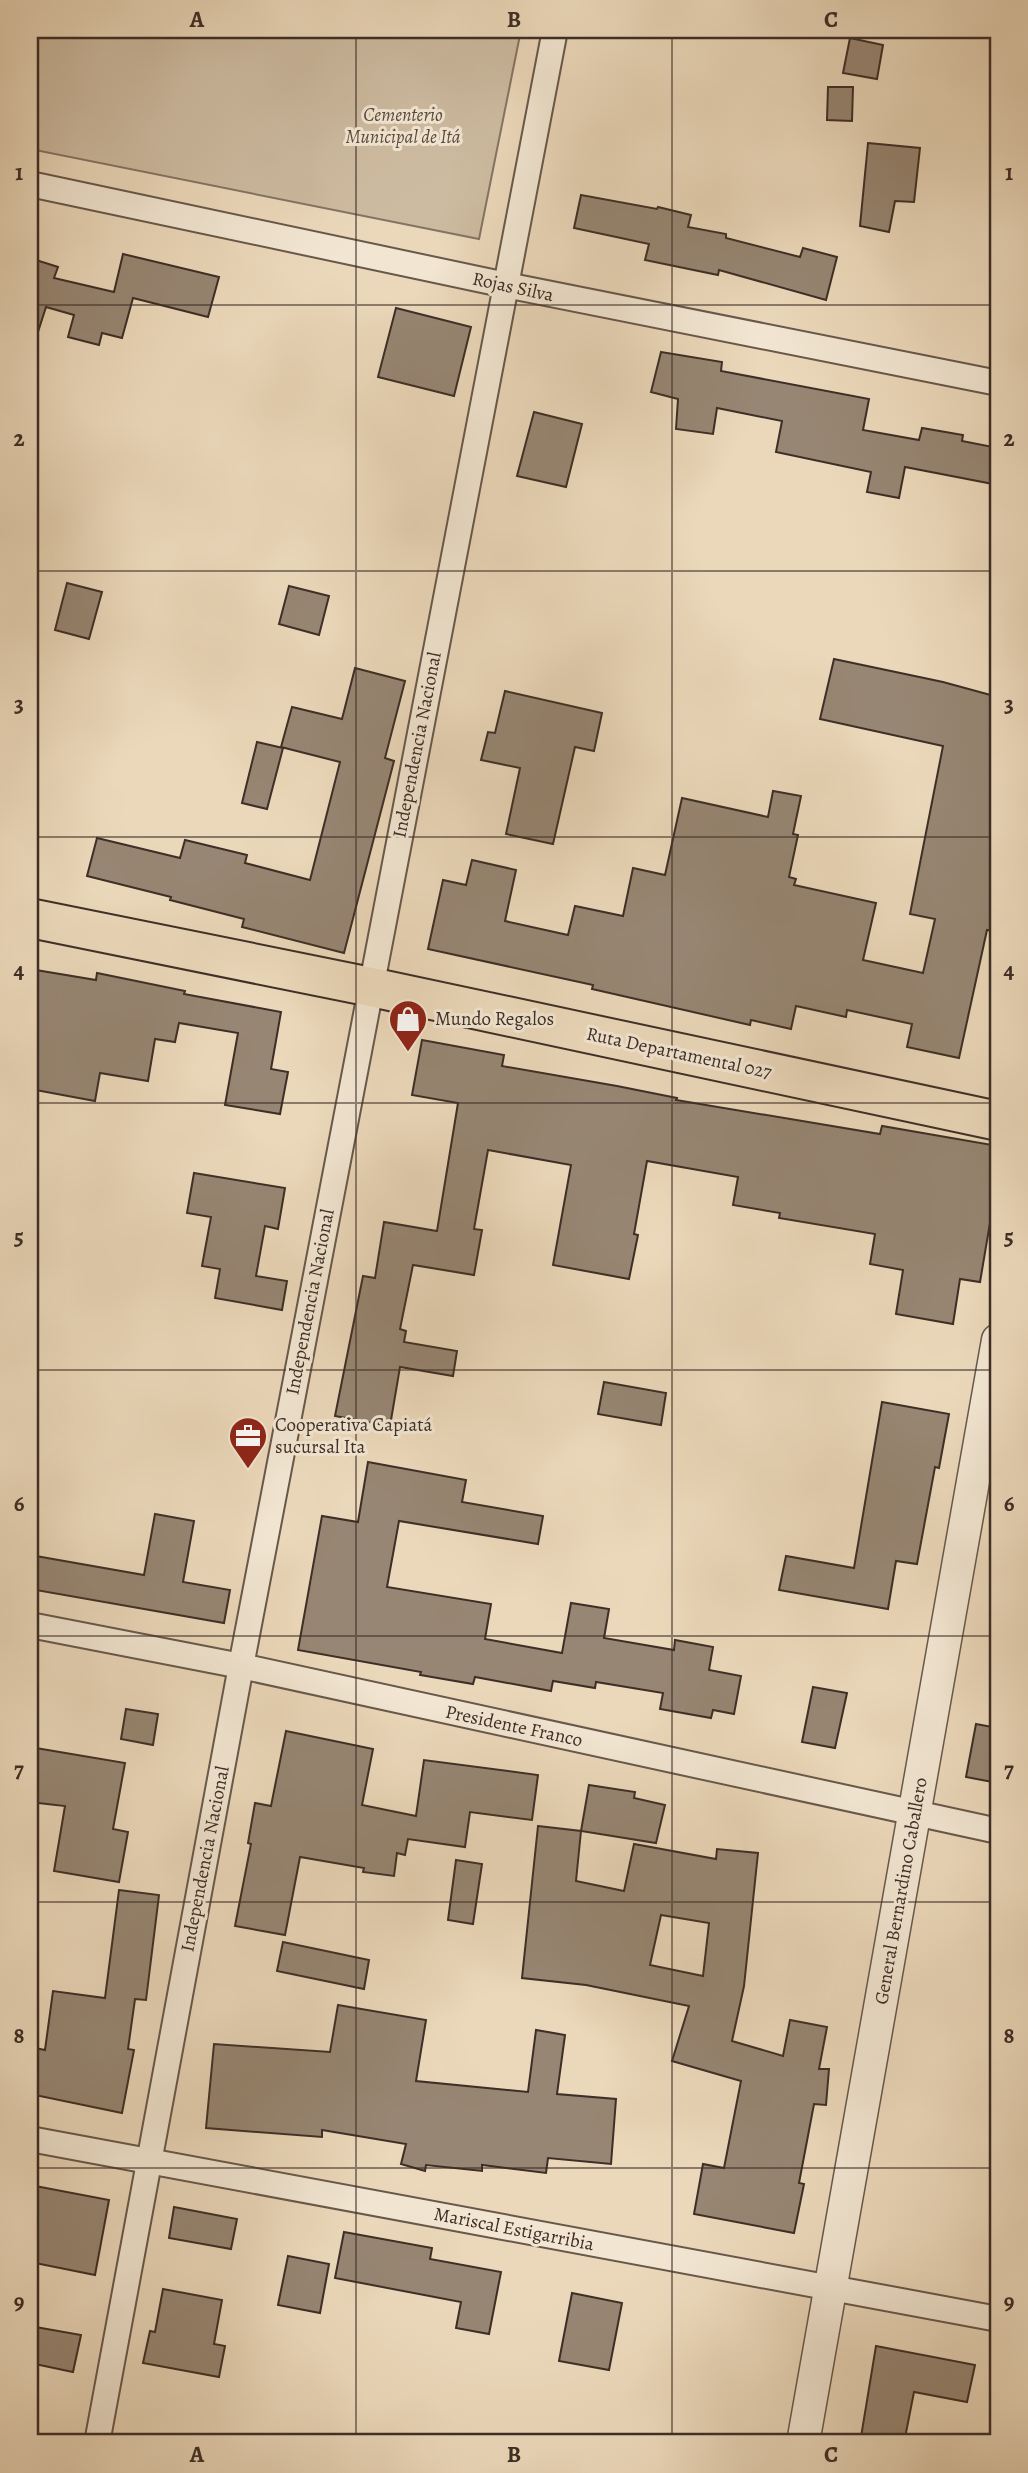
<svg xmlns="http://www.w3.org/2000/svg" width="1028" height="2473" font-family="Alegreya,serif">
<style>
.green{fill:#cdbba1;stroke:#857464;stroke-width:2}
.building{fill:#978673;stroke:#3d2e27;stroke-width:2;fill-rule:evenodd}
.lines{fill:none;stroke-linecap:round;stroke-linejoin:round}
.minor-casing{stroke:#68584c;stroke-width:28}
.tertiary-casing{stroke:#68584c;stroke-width:35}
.primary-casing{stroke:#3d2e27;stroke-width:42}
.minor{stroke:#f2e6d2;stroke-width:24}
.tertiary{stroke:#f2e6d2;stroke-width:32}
.primary{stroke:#ebd8ba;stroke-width:38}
.grid{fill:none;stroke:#3d2e27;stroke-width:2;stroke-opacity:0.55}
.labels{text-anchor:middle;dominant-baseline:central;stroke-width:6;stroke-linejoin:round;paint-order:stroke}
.park-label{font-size:19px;font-style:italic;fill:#5a4a3f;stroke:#f2e6d2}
.street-label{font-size:19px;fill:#3d2e27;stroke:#f2e6d2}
.poi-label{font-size:19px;fill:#3d2e27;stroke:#f2e6d2;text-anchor:start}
.neatline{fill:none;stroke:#3d2e27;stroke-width:2.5}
.grid-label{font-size:23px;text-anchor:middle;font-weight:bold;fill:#3d2e27}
</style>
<rect width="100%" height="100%" fill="#ebd8ba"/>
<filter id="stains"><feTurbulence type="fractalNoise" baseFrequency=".00286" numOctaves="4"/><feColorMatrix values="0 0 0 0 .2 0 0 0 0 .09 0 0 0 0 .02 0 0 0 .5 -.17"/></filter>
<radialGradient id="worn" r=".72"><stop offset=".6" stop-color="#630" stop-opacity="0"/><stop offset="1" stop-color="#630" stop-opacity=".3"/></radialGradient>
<path class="green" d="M30 30H521L479 239 30 149Z"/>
<g class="building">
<path d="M850 38 883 45 877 79 843 73Z"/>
<path d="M828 87H853L852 121 827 120Z"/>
<path d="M868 143 920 148 914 202 895 201 889 232 860 226Z"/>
<path d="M581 195 657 209 658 207 691 215 688 227 726 234V238L800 257 803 248 837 257 826 300 719 270 718 275 645 260 649 244 574 228Z"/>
<path d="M123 254 219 277 208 317 133 298 122 338 102 333 99 345 68 337 74 315 46 307 36 338 30 337V258L58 267 54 278 114 292Z"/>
<path d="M396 308 471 327 454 396 378 377Z"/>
<path d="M661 352 722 362 721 371 869 399 863 430 919 440 922 428 963 435 962 441 998 448V485L905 467 899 498 867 492 871 472 776 452 782 421 717 408 713 434 676 429 678 399 651 392Z"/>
<path d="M534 412 582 424 566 487 517 476Z"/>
<path d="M67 583 102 592 89 639 55 630Z"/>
<path d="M289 586 329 596 319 635 279 624Z"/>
<path d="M834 659 943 682 998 697V932L987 930 959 1058 907 1047 912 1024 847 1010 846 1017 796 1006 791 1029 751 1020 750 1025 592 989 593 985 428 949 443 880 466 885 472 860 516 870 505 921 568 935 575 906 623 916 633 868 665 875 682 798 768 817 773 791 801 796 793 834 798 835 789 877 796 879 794 885 876 903 863 960 923 973 935 919 910 914 943 746 820 719Z"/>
<path d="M355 668 405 681 385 758 394 761 344 953 242 927 244 919 170 900 171 897 87 876 97 838 180 858 185 840 247 855 245 863 310 880 340 762 281 747 292 707 342 719Z"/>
<path d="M505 691 602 713 594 751 575 747 553 844 506 834 520 768 481 760 488 732 495 733Z"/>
<path d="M257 742 283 748 267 809 242 803Z"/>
<path d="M30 969 96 980 97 973 185 991 184 994 281 1012 271 1069 288 1072 280 1114 225 1105 238 1033 179 1023 175 1042 155 1039 148 1081 100 1073 95 1101 30 1089Z"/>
<path d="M422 1040 504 1055 502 1066 617 1086 677 1098 676 1100 880 1134 882 1126 998 1146V1176L980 1282 960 1279 953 1324 896 1314 903 1270 870 1264 875 1234 779 1218 780 1213 733 1205 738 1177 647 1161 634 1234 638 1235 629 1279 553 1265 571 1165 488 1150 474 1229 482 1230 474 1275 413 1265 400 1329 406 1331 404 1342 457 1351 453 1376 400 1367 390 1426 335 1416 363 1276 375 1278 384 1222 437 1231 458 1103 412 1095Z"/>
<path d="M194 1173 285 1188 278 1229 265 1226 256 1276 287 1281 282 1310 215 1298 220 1269 202 1266 211 1217 187 1213Z"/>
<path d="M604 1382 666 1393 661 1425 598 1414Z"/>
<path d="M882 1402 949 1414 939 1468 935 1467 917 1564 896 1561 888 1609 779 1590 786 1556 854 1568Z"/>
<path d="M368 1462 466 1480 462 1502 543 1516 538 1544 399 1521 387 1587 491 1604 485 1639 562 1653 571 1603 609 1609 604 1638 674 1650 675 1640 713 1647 709 1670 741 1676 734 1714 713 1710 711 1718 660 1709 663 1693 596 1682 595 1688 553 1681 551 1691 475 1677 473 1684 420 1675 421 1672 298 1650 322 1516 358 1522Z"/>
<path d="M155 1514 194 1521 183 1582 230 1590 224 1623 30 1589V1555L144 1575Z"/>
<path d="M813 1687 847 1693 835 1748 802 1742Z"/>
<path d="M126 1709 158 1714 153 1745 121 1739Z"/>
<path d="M976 1724 998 1728V1783L966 1777Z"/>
<path d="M286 1731 373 1749 362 1805 416 1816 424 1760 538 1775 532 1820 470 1812 465 1847 408 1839 405 1855 397 1853 394 1876 363 1872 364 1868 300 1857 285 1935 235 1926 251 1844 248 1843 255 1803 271 1806Z"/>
<path d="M30 1747 125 1763 113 1829 128 1832 119 1882 54 1871 65 1806 30 1802Z"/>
<path d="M589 1785 635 1792 634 1798 665 1805 656 1843 581 1831Z"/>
<path d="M538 1826 581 1831 576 1881 624 1891 634 1844 716 1859 717 1849 758 1853 744 1986 732 2041 783 2056 790 2020 827 2027 819 2069H829L826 2105 814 2104 799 2183 804 2184 794 2233 694 2214 703 2164 724 2168 741 2081 672 2061 689 2006 586 1985 522 1978ZM661 1915 709 1923 703 1976 650 1965Z"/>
<path d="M456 1860 482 1864 473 1924 448 1920Z"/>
<path d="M119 1890 159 1895 146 2000 135 1999 128 2049 134 2050 122 2113 30 2094V2047L45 2050 53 1991 105 1998Z"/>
<path d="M283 1942 369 1960 364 1989 277 1971Z"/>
<path d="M338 2005 426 2020 416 2081 528 2092 536 2030 565 2035 557 2094 616 2099 611 2164 548 2158 546 2173 482 2165V2171L426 2165 425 2171 401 2164 406 2144 322 2130V2137L206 2128 214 2044 330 2052Z"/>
<path d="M30 2185 109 2200 95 2275 30 2262Z"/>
<path d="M174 2207 237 2219 231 2249 169 2238Z"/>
<path d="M344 2232 432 2248 430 2259 501 2272 489 2334 456 2328 461 2302 335 2278Z"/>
<path d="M288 2256 329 2264 320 2313 278 2305Z"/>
<path d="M163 2289 222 2300 214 2344 225 2346 219 2377 143 2363 150 2331 155 2332Z"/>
<path d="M572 2293 622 2303 609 2370 559 2361Z"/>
<path d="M30 2326 81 2335 73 2372 30 2363Z"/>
<path d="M876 2346 975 2365 967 2402 914 2392 904 2443H860Z"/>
</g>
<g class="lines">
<defs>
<g id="minor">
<path d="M30 184 506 285 998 383"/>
<path d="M30 1625 241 1666 998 1831"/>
<path d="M30 2139 998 2319"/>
<path d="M97 2443 241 1666 555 30"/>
</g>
<path id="tertiary" d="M803 2443 998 1340"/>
<path id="primary" d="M30 918 371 987 998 1121"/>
</defs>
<use href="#minor" class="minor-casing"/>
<use href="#tertiary" class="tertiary-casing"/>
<use href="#primary" class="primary-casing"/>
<use href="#minor" class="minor"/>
<use href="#tertiary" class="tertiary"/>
<use href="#primary" class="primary"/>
</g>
<path class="grid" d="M356 30V2443M672 30V2443M30 305H998M30 571H998M30 837H998M30 1103H998M30 1370H998M30 1636H998M30 1902H998M30 2168H998"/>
<defs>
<symbol id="shop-pin" viewBox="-11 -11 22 30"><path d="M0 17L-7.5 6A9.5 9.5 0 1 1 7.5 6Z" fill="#8f2418" stroke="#f2e6d2"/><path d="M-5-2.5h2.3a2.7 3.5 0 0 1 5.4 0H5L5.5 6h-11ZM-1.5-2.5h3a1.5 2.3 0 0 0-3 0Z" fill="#fff"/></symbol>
<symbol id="office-pin" viewBox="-11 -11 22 30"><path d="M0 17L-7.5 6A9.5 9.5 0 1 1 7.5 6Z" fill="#8f2418" stroke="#f2e6d2"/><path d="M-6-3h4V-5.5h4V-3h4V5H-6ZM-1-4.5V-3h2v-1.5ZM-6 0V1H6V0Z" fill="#fff"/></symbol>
</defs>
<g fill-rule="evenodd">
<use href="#shop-pin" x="386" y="997" width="44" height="60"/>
<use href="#office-pin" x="226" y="1414" width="44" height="60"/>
</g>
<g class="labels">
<g class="park-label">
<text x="403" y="115">Cementerio<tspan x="403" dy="22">Municipal de Itá</tspan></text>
</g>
<g class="street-label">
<text transform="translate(513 287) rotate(12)">Rojas Silva</text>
<text transform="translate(417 745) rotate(-79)">Independencia Nacional</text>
<text transform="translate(679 1053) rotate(12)">Ruta Departamental 027</text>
<text transform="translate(310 1302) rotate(-79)">Independencia Nacional</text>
<text transform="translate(514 1726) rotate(12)">Presidente Franco</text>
<text transform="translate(205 1859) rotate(-79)">Independencia Nacional</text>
<text transform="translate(901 1891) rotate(-80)">General Bernardino Caballero</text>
<text transform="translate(514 2229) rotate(11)">Mariscal Estigarribia</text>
</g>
<g class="poi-label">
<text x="435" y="1019">Mundo Regalos</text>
<text x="275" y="1425">Cooperativa Capiatá<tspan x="275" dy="22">sucursal Ita</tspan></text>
</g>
</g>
<rect width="1028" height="2473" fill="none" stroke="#ebd8ba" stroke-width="77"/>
<rect x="38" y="38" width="952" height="2396" class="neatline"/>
<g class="grid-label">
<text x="197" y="27">A</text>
<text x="514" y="27">B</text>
<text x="831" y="27">C</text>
<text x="19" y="180">1</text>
<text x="1009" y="180">1</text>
<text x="19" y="446">2</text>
<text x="1009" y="446">2</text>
<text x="19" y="712">3</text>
<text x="1009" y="712">3</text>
<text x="19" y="978">4</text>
<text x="1009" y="978">4</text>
<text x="19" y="1244">5</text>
<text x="1009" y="1244">5</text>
<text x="19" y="1511">6</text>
<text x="1009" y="1511">6</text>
<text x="19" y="1777">7</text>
<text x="1009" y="1777">7</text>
<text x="19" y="2043">8</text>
<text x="1009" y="2043">8</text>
<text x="19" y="2309">9</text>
<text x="1009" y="2309">9</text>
<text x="197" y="2462">A</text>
<text x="514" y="2462">B</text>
<text x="831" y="2462">C</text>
</g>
<rect width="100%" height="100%" filter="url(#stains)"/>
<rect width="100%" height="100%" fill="url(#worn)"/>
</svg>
